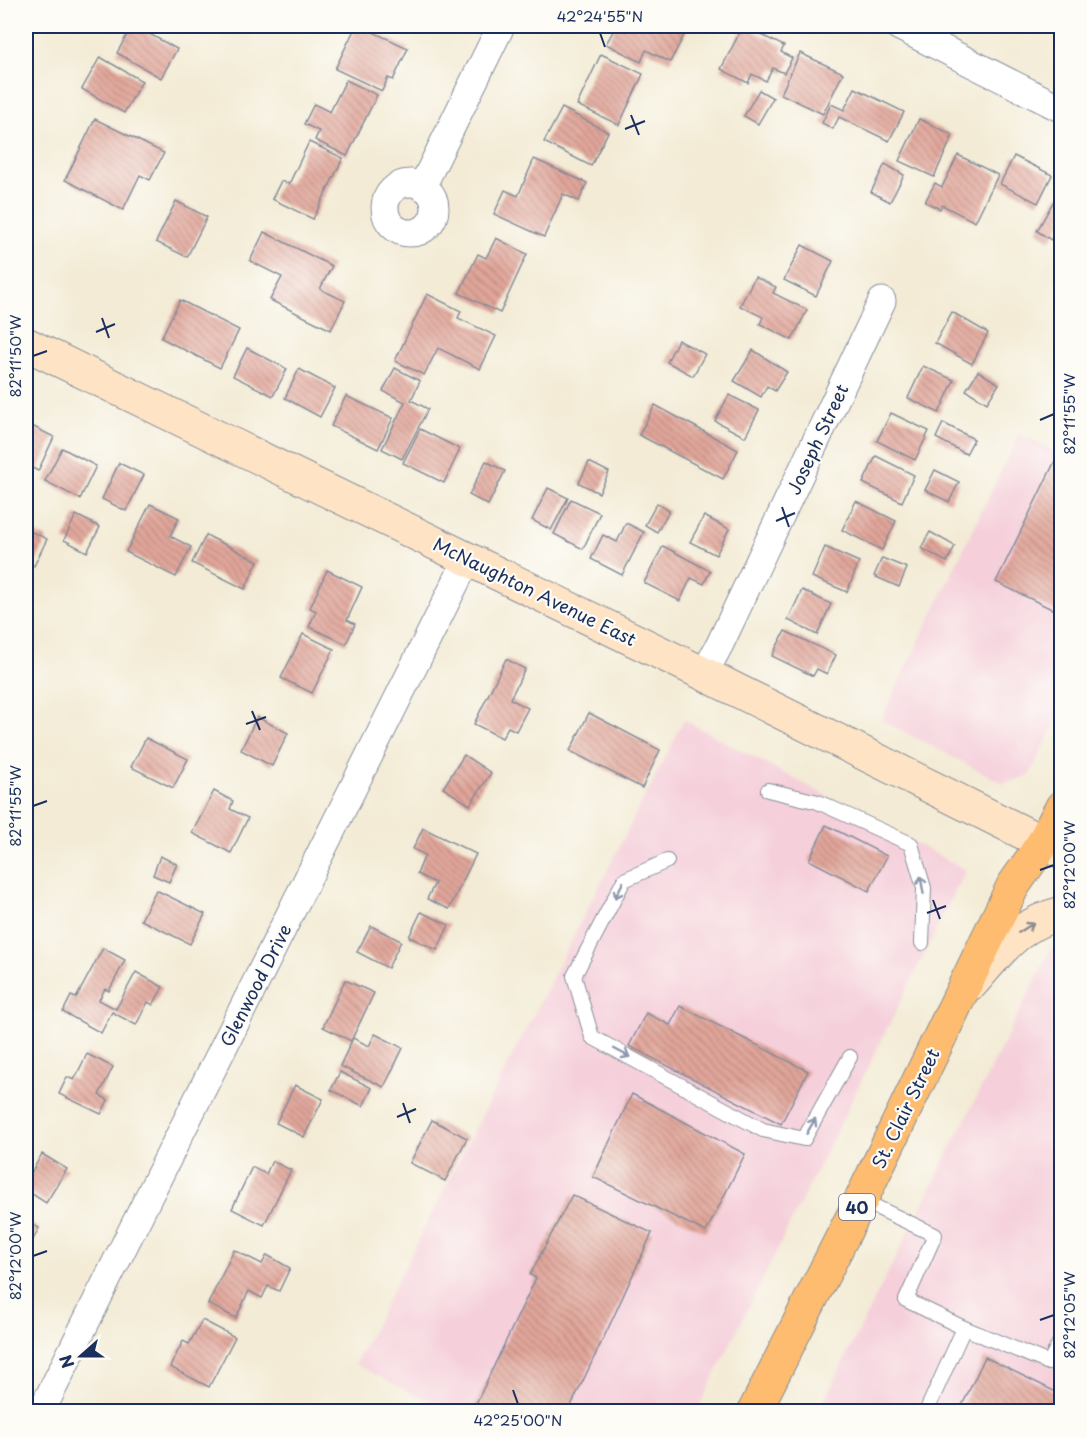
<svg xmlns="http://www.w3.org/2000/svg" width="1087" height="1437" font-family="'Playpen Sans',sans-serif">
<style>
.built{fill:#f5cfda}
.building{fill:url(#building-back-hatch)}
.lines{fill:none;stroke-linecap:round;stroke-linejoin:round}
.service-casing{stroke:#878d9a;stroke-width:16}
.minor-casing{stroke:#878d9a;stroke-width:29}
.secondary-casing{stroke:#878d9a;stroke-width:35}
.primary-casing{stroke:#878d9a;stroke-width:35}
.service{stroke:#fff;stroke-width:14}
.minor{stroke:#fff;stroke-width:27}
.secondary{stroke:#fee4c5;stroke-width:33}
.primary{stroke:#fdbc6f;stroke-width:33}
.oneway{stroke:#8d97ae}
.oneway2{stroke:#8c8a92}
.ticks{fill:none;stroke:#1b2f5e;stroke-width:2}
.labels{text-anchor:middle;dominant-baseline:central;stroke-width:4.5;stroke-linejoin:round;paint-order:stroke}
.shield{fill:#fdfcf7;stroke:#5f6c8c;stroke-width:1.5}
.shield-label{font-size:16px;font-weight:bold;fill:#1b2f5e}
.street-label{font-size:18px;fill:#1b2f5e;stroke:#fdfcf7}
.neatline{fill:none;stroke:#1b2f5e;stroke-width:2}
.ticks-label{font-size:15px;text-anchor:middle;fill:#1b2f5e}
</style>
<defs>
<pattern id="building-back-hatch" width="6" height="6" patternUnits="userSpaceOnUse" patternTransform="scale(1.5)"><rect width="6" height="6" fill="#e2a69a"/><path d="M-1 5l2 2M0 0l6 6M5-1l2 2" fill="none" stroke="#b68881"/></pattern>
</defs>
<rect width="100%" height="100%" fill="#fdfcf7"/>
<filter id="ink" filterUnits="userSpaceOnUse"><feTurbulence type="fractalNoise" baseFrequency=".0167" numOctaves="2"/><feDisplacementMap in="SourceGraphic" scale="12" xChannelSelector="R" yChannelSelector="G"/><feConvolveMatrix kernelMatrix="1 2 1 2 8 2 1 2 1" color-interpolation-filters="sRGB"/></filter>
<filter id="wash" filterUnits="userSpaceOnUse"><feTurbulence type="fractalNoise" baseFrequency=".008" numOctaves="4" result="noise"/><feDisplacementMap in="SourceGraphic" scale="24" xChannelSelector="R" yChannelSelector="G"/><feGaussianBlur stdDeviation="1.35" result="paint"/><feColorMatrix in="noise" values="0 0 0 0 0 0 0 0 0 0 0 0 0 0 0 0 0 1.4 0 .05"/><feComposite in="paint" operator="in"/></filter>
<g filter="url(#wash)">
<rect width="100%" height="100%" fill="#f3ebd5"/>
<g class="built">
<path d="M1019 434 1061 455V712L1029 776 1003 783 881 720Z"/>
<path d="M684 720 966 870 697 1411H429L433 1404 355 1364Z"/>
<path d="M1061 946V1411L818 1412 1051 949Z"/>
</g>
<g id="blocks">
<g class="building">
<path d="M132 26H135L177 49 161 78 117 53Z"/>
<path d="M356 26H360L408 48 393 80 388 78 382 91 335 69Z"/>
<path d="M616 26H689L670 62 646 50 641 62 606 44Z"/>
<path d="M743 26 784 46 781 52 792 58 784 73 773 68 766 81 752 74 748 83 721 69Z"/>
<path d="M1011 26H1031L1028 33Z"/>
<path d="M800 53 843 73 823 114 781 94Z"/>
<path d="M601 54 643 74 619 125 577 105Z"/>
<path d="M100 57 142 81 124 113 82 89Z"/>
<path d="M346 80 377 95 347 156 315 140 319 131 304 124 314 104 330 112Z"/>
<path d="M855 88 904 112 889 141 839 117 833 129 822 123 831 104 844 110Z"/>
<path d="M759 90 773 98 758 124 744 116Z"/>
<path d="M562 108 608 132 591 166 544 142Z"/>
<path d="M95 119 164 153 150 180 140 175 123 210 65 180Z"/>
<path d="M919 119 953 135 934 177 899 161Z"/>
<path d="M309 142 343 158 313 219 272 199 281 181 289 184Z"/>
<path d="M958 155 998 175 975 222 942 205 940 209 925 202 935 183 942 187Z"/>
<path d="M1014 156 1052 175 1038 203 1000 184Z"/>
<path d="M534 159 587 183 579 201 563 194 544 237 494 214 505 190 518 196Z"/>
<path d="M885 164 904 175 890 202 871 192Z"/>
<path d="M1057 195 1062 198V221L1051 240 1037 231Z"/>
<path d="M176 201 207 217 187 257 156 242Z"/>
<path d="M264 232 332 266 320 289 345 301 331 330 270 300 282 277 250 261Z"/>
<path d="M496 238 527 254 500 313 459 293 478 254 486 258Z"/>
<path d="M802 245 833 261 816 296 784 280Z"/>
<path d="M755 277 776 287 773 293 807 310 792 340 760 324 763 317 740 306Z"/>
<path d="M427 294 461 311 458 318 496 336 480 369 438 348 424 375 395 361Z"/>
<path d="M180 300 239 330 220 368 161 338Z"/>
<path d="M952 312 988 333 972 364 935 343Z"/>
<path d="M678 340 705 354 693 376 667 362Z"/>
<path d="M247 348 287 369 273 396 233 376Z"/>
<path d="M753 350 787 372 775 391 767 386 761 397 734 381Z"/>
<path d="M923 366 954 380 939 413 908 398Z"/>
<path d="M395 368 420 381 411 400 428 409 402 459 382 449 405 402 383 391Z"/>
<path d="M299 369 335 388 320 417 285 398Z"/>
<path d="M978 371 999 384 987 403 966 390Z"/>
<path d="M729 395 759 410 745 437 715 421Z"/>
<path d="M346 396 393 418 378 449 331 426Z"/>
<path d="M655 405 738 450 723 479 639 435Z"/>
<path d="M891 413 929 431 915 460 877 441Z"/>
<path d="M26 423 54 437 38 471 26 465Z"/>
<path d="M943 423 974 439 966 454 936 438Z"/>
<path d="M420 429 460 449 444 483 403 463Z"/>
<path d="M62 448 96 466 80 499 45 481Z"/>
<path d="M876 456 914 475 902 502 863 483Z"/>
<path d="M486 461 505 471 488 505 469 495Z"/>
<path d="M1055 461 1062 464V614L996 582Z"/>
<path d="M589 462 609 472 599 493 579 483Z"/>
<path d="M119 463 144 475 126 511 102 499Z"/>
<path d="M935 470 959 482 949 502 925 490Z"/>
<path d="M548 488 568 498 551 530 532 520Z"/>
<path d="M571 499 600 513 583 549 554 534Z"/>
<path d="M856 501 896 521 882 550 842 530Z"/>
<path d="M657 503 669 511 657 532 645 525Z"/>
<path d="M150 504 179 518 170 536 191 547 176 577 126 552Z"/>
<path d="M76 515 100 527 87 552 64 540Z"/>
<path d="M704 516 729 529 716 555 690 542Z"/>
<path d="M626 523 644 532 622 575 591 559 603 535 617 542Z"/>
<path d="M26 529 47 539 34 566 26 562Z"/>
<path d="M930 532 955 546 947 562 921 548Z"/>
<path d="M206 535 258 561 245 589 192 563Z"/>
<path d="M663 546 710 571 704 584 691 578 680 601 644 583Z"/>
<path d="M825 547 859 562 847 592 812 577Z"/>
<path d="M882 558 907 568 899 587 874 576Z"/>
<path d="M327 570 362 587 347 620 355 624 346 644 309 627 316 611 310 608Z"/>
<path d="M802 590 831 604 817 635 788 620Z"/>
<path d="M785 631 836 655 827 674 817 669 813 676 772 656Z"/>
<path d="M303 634 334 649 312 693 281 678Z"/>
<path d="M506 659 525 669 510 699 528 708 516 731 508 727 502 738 474 724Z"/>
<path d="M589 713 660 750 642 788 570 751Z"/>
<path d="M257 717 288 733 272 766 241 750Z"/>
<path d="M146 738 188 759 173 788 131 767Z"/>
<path d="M464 755 491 773 470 805 443 788Z"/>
<path d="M214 791 233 801 230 809 248 818 231 853 192 833Z"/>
<path d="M826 825 887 856 869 891 809 860Z"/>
<path d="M423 828 476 854 449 909 427 899 435 883 417 874 425 855 413 849Z"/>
<path d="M160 856 177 864 169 882 153 875Z"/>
<path d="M156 890 205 914 190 944 141 920Z"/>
<path d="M421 912 449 925 437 950 409 937Z"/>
<path d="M371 926 401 941 388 968 357 952Z"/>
<path d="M103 948 125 960 109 991 105 989 99 1000 116 1009 136 972 163 987 153 1005 148 1002 136 1025 112 1012 101 1033 63 1012 71 996 76 998Z"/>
<path d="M345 980 374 993 351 1041 323 1027Z"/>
<path d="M680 1006 808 1071 781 1124 629 1046 646 1013 670 1025Z"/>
<path d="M375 1034 403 1048 384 1087 340 1066 353 1038 369 1046Z"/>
<path d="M87 1054 113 1067 99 1095 108 1100 101 1114 59 1094 67 1077 74 1080Z"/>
<path d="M340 1072 372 1088 363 1106 331 1090Z"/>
<path d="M295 1085 323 1099 304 1137 276 1123Z"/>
<path d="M632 1094 745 1154 706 1232 593 1177Z"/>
<path d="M432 1120 467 1138 445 1181 410 1163Z"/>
<path d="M42 1154 67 1169 46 1203 26 1190V1182Z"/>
<path d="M272 1161 291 1170 264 1225 232 1209 252 1167 266 1174Z"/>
<path d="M572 1195 652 1233 613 1318 568 1412H472L536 1278 530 1275Z"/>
<path d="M26 1221 39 1228 26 1253Z"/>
<path d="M234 1250 262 1264 267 1255 290 1268 279 1291 268 1286 262 1298 249 1291 236 1318 208 1304Z"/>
<path d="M202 1320 235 1337 209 1387 170 1367 183 1341 189 1344Z"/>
<path d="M985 1357 1062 1395V1412H959Z"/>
</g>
</g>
</g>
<g filter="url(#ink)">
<use href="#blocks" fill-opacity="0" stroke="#878d9a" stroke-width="1.5"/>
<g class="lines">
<defs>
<g id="service">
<path d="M768 790 818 802 911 844 924 888 922 943"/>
<path d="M667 861 624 880 574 976 592 1037 763 1130 804 1139 850 1057"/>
<path d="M861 1200 935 1235 906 1300 964 1328"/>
<path d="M926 1412 964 1328 1049 1363 1062 1338"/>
</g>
<g id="minor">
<path d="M898 26 1062 109"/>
<circle cx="410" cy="208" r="25"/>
<path d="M422 187 501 26"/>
<path d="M704 674 720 644 882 301"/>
<path d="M41 1412 468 558"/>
</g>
<g id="secondary">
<path d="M26 344 704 674 1062 852"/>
<path d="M972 983C1000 951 1018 924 1062 913"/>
</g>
<path id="primary" d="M754 1412 861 1200 1013 886 1043 843 1062 807"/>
</defs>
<use href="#service" class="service-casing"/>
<use href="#minor" class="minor-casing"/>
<use href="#secondary" class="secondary-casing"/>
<use href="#primary" class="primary-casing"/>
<use href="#service" class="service"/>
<use href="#minor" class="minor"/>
<use href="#secondary" class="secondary"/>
<use href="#primary" class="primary"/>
</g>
<defs><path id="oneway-shaft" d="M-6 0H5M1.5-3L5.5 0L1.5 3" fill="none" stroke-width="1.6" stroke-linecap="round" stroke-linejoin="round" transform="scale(1.5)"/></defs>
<g class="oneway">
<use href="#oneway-shaft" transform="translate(922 885) rotate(-100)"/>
<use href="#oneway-shaft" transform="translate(619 890) rotate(117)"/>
<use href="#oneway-shaft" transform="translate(622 1053) rotate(28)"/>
<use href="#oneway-shaft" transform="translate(811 1126) rotate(-60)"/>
</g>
<use class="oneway2" href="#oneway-shaft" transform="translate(1026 928) rotate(-32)"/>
</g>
<path class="ticks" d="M600 33 605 47M631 115 639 135M625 129 645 121M102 318 109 338M96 332 115 324M33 356 47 351M1040 420 1054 414M782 507 789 527M776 521 795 513M252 711 260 730M246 724 266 717M33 806 47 801M1040 870 1054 865M933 900 940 919M927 913 946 906M403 1103 410 1123M397 1117 416 1109M33 1256 47 1251M1040 1320 1054 1315M513 1390 518 1404"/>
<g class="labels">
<rect class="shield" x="839" y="1194" width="36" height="26" rx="4.5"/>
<g class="shield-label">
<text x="857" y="1207">40</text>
</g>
<g class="street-label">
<text transform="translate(817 439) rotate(-65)">Joseph Street</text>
<text transform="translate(535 591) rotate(26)">McNaughton Avenue East</text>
<text transform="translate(255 985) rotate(-63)">Glenwood Drive</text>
<text transform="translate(905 1108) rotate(-64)">St. Clair Street</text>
</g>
</g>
<rect width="1087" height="1437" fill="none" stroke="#fdfcf7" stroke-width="66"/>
<g transform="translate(81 1356) rotate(249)" stroke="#fdfcf7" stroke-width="4.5" paint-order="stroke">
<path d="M0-4.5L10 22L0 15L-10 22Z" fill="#1b2f5e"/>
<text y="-9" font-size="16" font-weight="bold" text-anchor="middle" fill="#1b2f5e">N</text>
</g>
<rect x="33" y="33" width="1021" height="1371" class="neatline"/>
<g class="ticks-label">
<text x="600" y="22">42°24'55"N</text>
<text transform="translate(16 356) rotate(-90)" y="5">82°11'50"W</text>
<text transform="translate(1070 414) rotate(-90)" y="5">82°11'55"W</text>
<text transform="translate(16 806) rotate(-90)" y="5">82°11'55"W</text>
<text transform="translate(1070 865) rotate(-90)" y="5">82°12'00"W</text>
<text transform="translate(16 1256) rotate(-90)" y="5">82°12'00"W</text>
<text transform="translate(1070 1315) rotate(-90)" y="5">82°12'05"W</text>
<text x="518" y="1426">42°25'00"N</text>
</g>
</svg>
